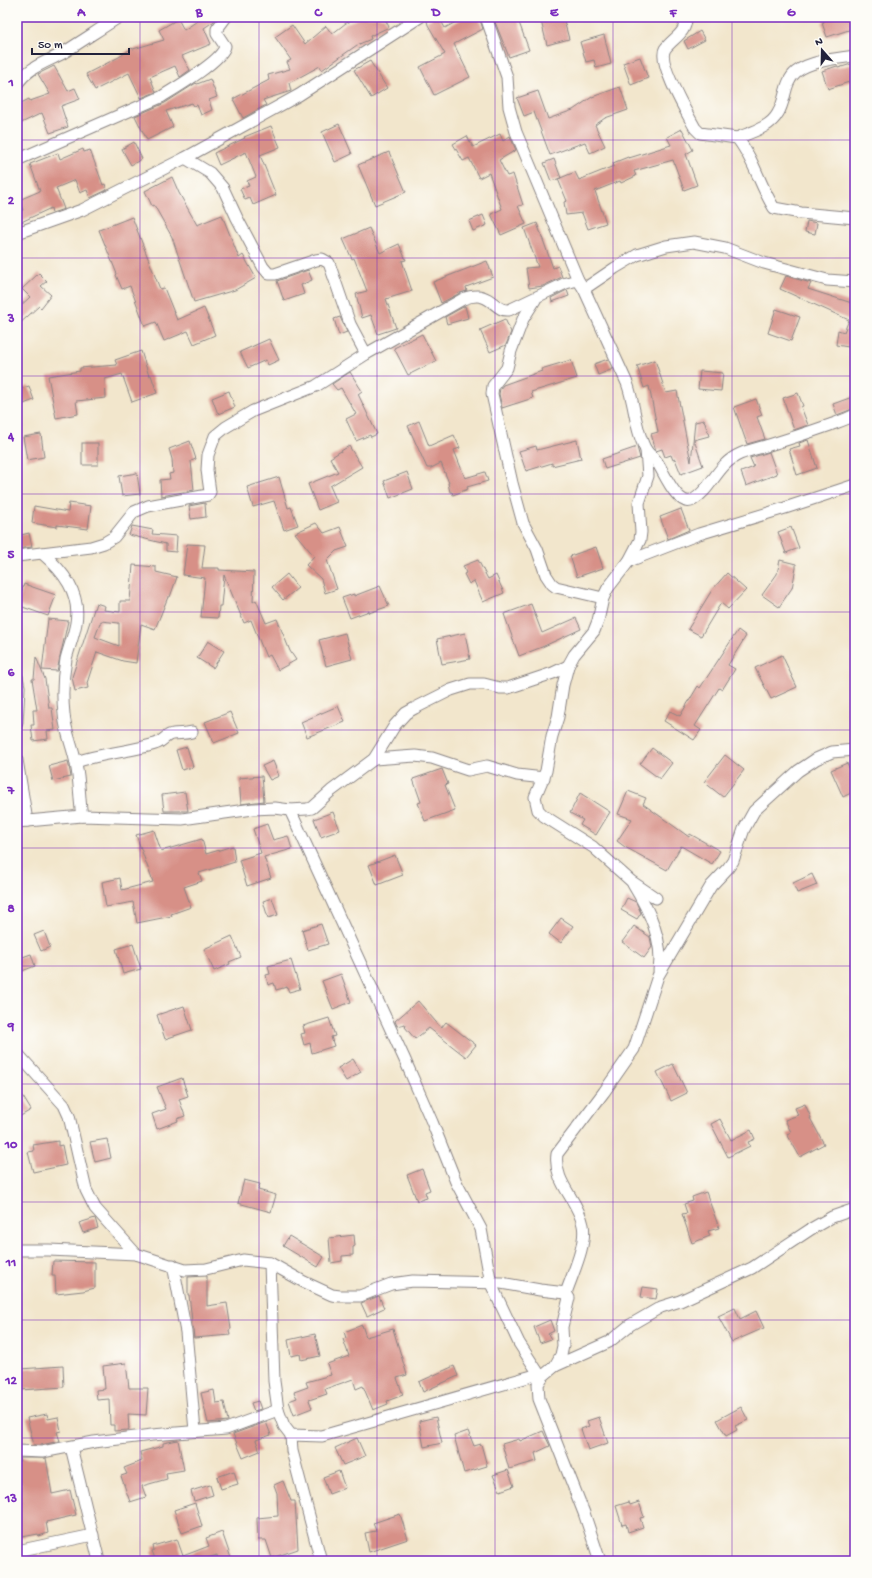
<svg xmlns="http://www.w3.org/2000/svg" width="872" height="1578" font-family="'Gochi Hand',sans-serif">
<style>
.building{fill:#d79087;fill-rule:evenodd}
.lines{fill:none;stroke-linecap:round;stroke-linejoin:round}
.street-casing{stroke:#8a8484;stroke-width:13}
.street{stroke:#fff;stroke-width:11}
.grid{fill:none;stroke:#7b2cbf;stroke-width:1;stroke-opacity:0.55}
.neatline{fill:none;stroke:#7b2cbf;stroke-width:1.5}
.grid-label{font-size:13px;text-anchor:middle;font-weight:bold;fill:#7b2cbf}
</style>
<rect width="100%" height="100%" fill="#fdfcf7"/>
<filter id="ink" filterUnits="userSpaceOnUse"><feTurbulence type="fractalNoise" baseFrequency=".025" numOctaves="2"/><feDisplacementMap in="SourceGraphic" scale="8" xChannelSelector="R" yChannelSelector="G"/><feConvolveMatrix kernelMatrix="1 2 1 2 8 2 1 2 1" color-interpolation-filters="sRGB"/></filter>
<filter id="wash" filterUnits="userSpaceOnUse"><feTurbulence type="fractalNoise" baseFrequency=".012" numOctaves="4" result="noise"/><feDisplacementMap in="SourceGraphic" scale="16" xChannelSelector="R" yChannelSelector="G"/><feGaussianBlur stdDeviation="0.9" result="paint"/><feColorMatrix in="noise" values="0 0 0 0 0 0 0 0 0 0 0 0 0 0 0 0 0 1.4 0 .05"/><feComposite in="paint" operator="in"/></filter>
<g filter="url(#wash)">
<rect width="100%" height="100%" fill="#f2e6cc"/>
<g id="blocks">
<g class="building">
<path d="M203 17H217L213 22 204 28 211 44 182 56 190 70 183 75 180 77 175 66 150 77 156 92 141 98 129 73 95 90 86 74 119 57 132 48 133 49 164 40 159 30 178 19 184 30Z"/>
<path d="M363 17H384L389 27 370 36 371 39 357 45 322 70 320 66 289 83 291 91 263 100 266 105 243 118 233 99 269 80 268 75 290 69 287 62 291 60 275 37 292 25 305 44 326 26 332 34 346 23Z"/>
<path d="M434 17H439L445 28 465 17H479L483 29 454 44 470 77 434 95 420 67 445 54 428 25 427 21Z"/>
<path d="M493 17H517L529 50 509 57Z"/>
<path d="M540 17H563L569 39 547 45Z"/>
<path d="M822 17H855V28L827 37 822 23 824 22Z"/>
<path d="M700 31 705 40 688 49 684 41Z"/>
<path d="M604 35 611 64 596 68 594 60 586 62 580 42Z"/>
<path d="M640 57 648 78 631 85 623 63Z"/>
<path d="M370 61 387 88 371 98 354 70Z"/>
<path d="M855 63V80L828 89 822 71 837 66 838 68Z"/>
<path d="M54 66 68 91 75 88 80 99 61 106 68 127 50 133 42 113 17 125V105L29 99 30 101 50 94 38 74Z"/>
<path d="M210 79 217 97 209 100 212 110 201 115 197 105 194 106 192 103 166 111 173 127 147 140 135 116 165 103 196 83 197 84Z"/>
<path d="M620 87 628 110 605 118 595 125 605 146 590 153 585 142 550 155 534 112 524 116 517 98 538 91 548 119 573 110 592 97Z"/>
<path d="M339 124 352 154 335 162 322 132Z"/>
<path d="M271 126 280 147 260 155 276 195 253 205 250 198 245 200 240 189 249 186 247 181 256 177 246 152 219 165 214 153 245 138 244 137Z"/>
<path d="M682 129 693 150 686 154 697 185 684 190 673 160 634 171 636 176 621 183 620 181 595 191 606 223 588 229 582 213 566 215 564 202 567 201 558 179 575 172 579 180 614 166 613 163 628 157 629 158 671 145 667 137Z"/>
<path d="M500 134 503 141 510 136 516 150 499 160 507 176 513 174 523 205 518 206 526 224 501 235 491 214 502 209 489 173 479 178 469 158 463 161 453 144 467 136 473 147Z"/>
<path d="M134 142 142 159 131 165 122 149Z"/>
<path d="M83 149 84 152 90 150 103 185 105 184 107 190 90 198 87 190 80 193 75 180 56 188 64 209 52 213 51 208 17 224V212L23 210 19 200 40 191 30 164 58 153 60 159Z"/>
<path d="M389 152 406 192 375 205 358 165Z"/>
<path d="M554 159 561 178 551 181 544 163Z"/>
<path d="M172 177 179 193 197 225 222 215 239 258 243 255 256 278 235 290 194 302 172 237 154 205 152 206 145 191Z"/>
<path d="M483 215 487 225 473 231 469 221Z"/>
<path d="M132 217 160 289 164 288 177 320 204 308 215 335 194 344 188 331 164 341 156 322 145 326 130 286 122 289 116 275 117 274 99 230Z"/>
<path d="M807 221 817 223 815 234 805 232Z"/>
<path d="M537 223 553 268 558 266 562 277 543 286 529 288 526 268 538 267 524 228Z"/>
<path d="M369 228 380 253 399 244 406 260 402 261 412 291 386 299 396 328 378 334 371 315 362 318 356 294 367 291 354 258 352 259 343 239Z"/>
<path d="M487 261 493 277 466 287 467 291 460 293 441 303 433 282Z"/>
<path d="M308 270 312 280 301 285 304 294 284 301 277 281Z"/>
<path d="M39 273 47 281 41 286 51 295 41 308 39 306 17 326V309L30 297 22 289Z"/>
<path d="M786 276 811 283 808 289 855 304V323L852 337H855V348L836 345 838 330 844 332 849 320 780 289Z"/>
<path d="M567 290 569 296 552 302 551 298Z"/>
<path d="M465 306 468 318 447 324 445 317Z"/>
<path d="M776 309 800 317 791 341 768 333Z"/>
<path d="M340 317 347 332 339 335 334 319Z"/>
<path d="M505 319 511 332 506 345 490 352 480 330Z"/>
<path d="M422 334 436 361 408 375 394 348Z"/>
<path d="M269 339 279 360 268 365 266 360 248 368 240 352Z"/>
<path d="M141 351 149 376 151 375 157 393 132 402 122 374 105 379 106 398 76 401 78 414 56 418 48 376 80 371V368L117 365 115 360Z"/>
<path d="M608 359 613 369 598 375 594 364Z"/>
<path d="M571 360 577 378 531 392 533 398 502 408 499 394 500 389 503 385 542 371 541 369Z"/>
<path d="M655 360 666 393 677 391 691 462 695 422 704 420 709 436 694 440 703 466 681 474 675 459 673 460 671 455 665 457 662 449 656 451 651 434 658 432 649 386 644 388 637 366Z"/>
<path d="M700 371 723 373 721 391 698 389Z"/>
<path d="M350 372 362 391 358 394 377 434 371 437 370 435 356 441 346 419 356 414 341 388 337 390 332 384Z"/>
<path d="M29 386 34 400 21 405 17 390Z"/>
<path d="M229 391 235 407 218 414 212 398Z"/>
<path d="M798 393 803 406 801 407 808 425 794 430 783 398Z"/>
<path d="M855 396V408L837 415 833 404Z"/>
<path d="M756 399 762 415 757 417 765 439 747 444 734 407Z"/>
<path d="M419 421 429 446 454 435 460 448 454 450 465 478 485 472 488 481 467 487 468 489 453 495 452 492H450L448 483H449L441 463 431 468H427L408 426Z"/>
<path d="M41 434 44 457 27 460 23 437Z"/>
<path d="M577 440 581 459 552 466V463L526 471 519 451 536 446 537 450Z"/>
<path d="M808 440 817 468 797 475 789 449 800 446 799 443Z"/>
<path d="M190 441 196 459 191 461 194 490 161 496 160 480 170 479 169 474 173 473 172 459 169 449Z"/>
<rect x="82" y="443" width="16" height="22"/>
<path d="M349 446 362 467 330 486 337 502 318 510 308 484 338 472 330 458Z"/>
<path d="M637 447 640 458 605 469 602 459Z"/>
<path d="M769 452 777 474 746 486 741 472 754 467 750 458Z"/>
<path d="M407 472 413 489 390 498 384 481Z"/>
<path d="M137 473 140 494 122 496 119 476Z"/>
<path d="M279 477 288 508 291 507 298 525 284 530 274 501 253 507 247 487Z"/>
<path d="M69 503 91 506 88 529 57 525V527L32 523 34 506 68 512Z"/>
<path d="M205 503 206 517 191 519 189 506Z"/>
<path d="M681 509 689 530 668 539 660 517Z"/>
<path d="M316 523 324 533 340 527 348 547 336 551 327 560 337 589 325 593 321 579 306 565 314 556 295 533Z"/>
<path d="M132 526 153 530 152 534 177 536 176 552 166 551V544L129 535Z"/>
<path d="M791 527 799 548 786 553 778 532Z"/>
<path d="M29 533 32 547 17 549V536Z"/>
<path d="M187 544 205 545 202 568H219V570L254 572 253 602 256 600 266 623 277 619 290 651 296 660 278 670 270 655 266 657 251 620 244 623 224 575 221 606H219L218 618 201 617 205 578 183 575Z"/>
<path d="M596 547 603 568 577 577 570 556Z"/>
<path d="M478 560 488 579 496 575 504 593 483 602 474 581 469 584 464 574 466 573 463 566Z"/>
<path d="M780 560 796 564V568L792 588 779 607 762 595 777 574Z"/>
<path d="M133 565 156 567V572L177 577 170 597H168L155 629 141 624 136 663 123 661 97 652 87 683 88 688 75 691 72 677 96 603 105 606 104 610 120 612V601H130ZM101 621 119 623V646L95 637Z"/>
<path d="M727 573 746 590 728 609 721 603 701 636 688 629 712 590Z"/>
<path d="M287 574 298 588 283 600 272 587Z"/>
<path d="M24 584 56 595 48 616 17 605Z"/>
<path d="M380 586 389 606 369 613V611L350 618 342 598 354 594V596Z"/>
<path d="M531 604 542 633 576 618 581 629 542 647 519 656 504 614Z"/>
<path d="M48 619 68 621 57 671 42 670Z"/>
<path d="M738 630 746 636 728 665 735 669 722 690 719 688 695 726 701 730 694 740 664 721 670 711 680 716 698 686 700 688Z"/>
<path d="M345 633 352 659 326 666 319 640Z"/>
<path d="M465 633 470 659 442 664 437 639Z"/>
<path d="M208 641 224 651 213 668 197 658Z"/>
<path d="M782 655 797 687 771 699 755 668Z"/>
<path d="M36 657 45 679 49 708H52L55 730 47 731 48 739 33 741 31 725H34L33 710H37L32 679H34Z"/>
<path d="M338 706 345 722 307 737 301 722Z"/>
<path d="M230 712 239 733 214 743 205 722Z"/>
<path d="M187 747 193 767 182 770 176 750Z"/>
<path d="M652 748 672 763 660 779 640 764Z"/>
<path d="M725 755 744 770 723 797 704 782Z"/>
<path d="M68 761 71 777 53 781 49 766Z"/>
<path d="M273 761 279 776 270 780 262 766Z"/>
<path d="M847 763 855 782V791L843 797 831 770Z"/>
<path d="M442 769 448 784 445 785 455 810 425 821 418 803 421 802 413 779Z"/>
<path d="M262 776 264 801 241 804 239 778Z"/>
<path d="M628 791 646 798 643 804 689 837 690 834 720 851 712 864 681 846 667 870 625 847 617 841 632 819 618 814Z"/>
<path d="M185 792 188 811H164L162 795Z"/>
<path d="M580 793 610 812 596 835 580 825 583 820 570 813Z"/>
<path d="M333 812 340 830 321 837 314 819Z"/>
<path d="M267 824 273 840 288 836 292 849 264 857 271 878 247 886 239 860 261 853 253 829Z"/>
<path d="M154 830 161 851 202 839 206 854 233 846 235 862 199 873 202 881 184 887 191 907 171 914 172 916 137 923 133 902 106 907 102 882 120 878 122 890 153 882 136 835Z"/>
<path d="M395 855 403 875 377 885 369 865Z"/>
<path d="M812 874 817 885 797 893 793 883Z"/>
<path d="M272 898 278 915 268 918 263 901Z"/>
<path d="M627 898 636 902 641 913 637 919 621 910Z"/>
<path d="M561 918 573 926 561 943 549 934Z"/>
<path d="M321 924 328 944 308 950 302 930Z"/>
<path d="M634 926 650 937 652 947 644 958 622 942Z"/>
<path d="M44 931 50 947 41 951 34 935Z"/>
<path d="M232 936 241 957 229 962 230 964 214 971 204 949Z"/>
<path d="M133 944 141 969 123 974 116 949Z"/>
<path d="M31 954 35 966 17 973V959Z"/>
<path d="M291 960 300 989 289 992 287 987 276 990 274 983 268 985 266 975 270 974 268 966Z"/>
<path d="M341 974 351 1002 333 1009 322 981Z"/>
<path d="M418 1001 441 1028 446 1022 476 1045 466 1057 429 1028 415 1039 405 1027 406 1026 405 1024 397 1026 395 1021Z"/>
<path d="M184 1006 192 1030 165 1039 157 1015Z"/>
<path d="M329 1018 335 1036 331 1037 334 1046 312 1053 310 1043 304 1045 301 1034 305 1033 303 1026Z"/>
<path d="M353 1059 361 1072 346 1081 338 1068Z"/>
<path d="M673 1064 687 1093 671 1101 657 1072Z"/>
<path d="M182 1078 188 1096 179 1099 185 1116 177 1119 178 1121 157 1129 152 1114 166 1109 157 1087Z"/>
<path d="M17 1087 31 1110 17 1118Z"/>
<path d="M805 1104 811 1118H810L824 1144 800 1157 787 1134 791 1132 785 1120 798 1115 795 1108Z"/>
<path d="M720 1119 731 1140 751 1130 755 1139 748 1142 750 1146 728 1157 711 1124Z"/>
<path d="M107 1139 111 1158 95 1162 90 1142Z"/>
<path d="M58 1141V1146L62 1145 66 1165 33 1172 28 1152 34 1151 33 1145Z"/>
<path d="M422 1169 430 1190 425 1192 427 1198 417 1201 407 1175Z"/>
<path d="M244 1180 260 1184 258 1190 276 1195 271 1212 238 1203Z"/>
<path d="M706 1192 719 1228 708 1231 710 1236 692 1243 682 1214 687 1213 684 1204 693 1201 692 1197Z"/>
<path d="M95 1218 98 1228 83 1233 79 1223Z"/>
<path d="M354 1235 355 1246 353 1247V1255L342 1256V1261L331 1263 329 1238Z"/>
<path d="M289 1236 324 1257 318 1267 283 1246Z"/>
<path d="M53 1261 95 1262V1288L83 1291 56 1294 55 1276H52Z"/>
<path d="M207 1276V1306L227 1303 231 1329 229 1330 230 1335 194 1338 189 1295H188V1277Z"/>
<path d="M643 1287 658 1289 656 1299 641 1297Z"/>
<path d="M379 1296 384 1308 367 1316 361 1303Z"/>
<path d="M735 1308 740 1319 756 1311 764 1328 732 1342 718 1316Z"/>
<path d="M550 1320 554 1331 548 1334 551 1339 540 1343 534 1327Z"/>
<path d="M362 1325 366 1337 393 1329 407 1375 397 1378 403 1395 387 1401 388 1404 373 1410 363 1386 356 1389 353 1379 325 1389 327 1394 309 1400 312 1408 294 1415 289 1401 297 1398 294 1392 308 1387 306 1382 331 1375 327 1364 349 1356 343 1339 346 1338 344 1332Z"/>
<path d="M315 1334 320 1356 301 1360 300 1354 291 1356 288 1340Z"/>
<path d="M126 1363 129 1388H148L146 1415 128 1414 129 1430 114 1431V1425H110L109 1399 97 1400 96 1390 105 1389 103 1366Z"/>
<path d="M63 1366 64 1387 21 1390 20 1369Z"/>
<path d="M454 1366 458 1376 423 1392 419 1382Z"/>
<path d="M214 1390 216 1403 224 1402 228 1421 208 1423 201 1393Z"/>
<path d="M258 1401 261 1409 254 1411 251 1403Z"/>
<path d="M741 1407 748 1420 735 1426 737 1430 726 1436 717 1420Z"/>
<path d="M47 1414 48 1419 58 1417 61 1431 57 1432 60 1441 41 1445H34L27 1418Z"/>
<path d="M436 1417 442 1443 424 1447 419 1421Z"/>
<path d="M599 1417 608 1443 588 1450 581 1429 589 1426 587 1421Z"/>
<path d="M266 1422 271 1435 256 1440 260 1451 243 1458 233 1434Z"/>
<path d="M468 1431 474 1446 481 1444 487 1466 464 1473 454 1436Z"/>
<path d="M543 1431 550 1446 535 1453 537 1461 509 1469 502 1444 519 1439 520 1441Z"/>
<path d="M357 1438 365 1456 343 1465 335 1448Z"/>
<path d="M178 1440 184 1470 166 1473 167 1479 142 1486 146 1497 130 1502 121 1476 127 1474 124 1468 142 1461 140 1452 163 1446V1443Z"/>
<path d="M19 1458H46L52 1494 70 1490 76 1515 46 1522 48 1533 39 1536 38 1534 17 1538V1485L21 1484 17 1472V1462L20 1461Z"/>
<path d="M508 1470 514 1486 500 1491 493 1475Z"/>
<path d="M234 1471 238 1484 221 1489 217 1477Z"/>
<path d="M339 1471 345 1488 329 1494 323 1477Z"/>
<path d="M283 1481 291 1501H295L298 1549 272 1558 266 1540H258L257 1518 278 1516 277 1493 274 1485Z"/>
<path d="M210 1485 213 1495 194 1501 191 1491Z"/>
<path d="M629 1502 630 1505 639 1502 644 1517 640 1518 643 1527 628 1532 626 1524 622 1525 616 1506Z"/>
<path d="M195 1503 202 1526 182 1533 174 1510Z"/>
<path d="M400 1514 408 1539 369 1552 365 1533 376 1531 373 1523Z"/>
<path d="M222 1532 232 1561H218L217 1555 198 1561H156L152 1551 154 1550 153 1546 177 1539 183 1556 209 1546 206 1538Z"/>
</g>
</g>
</g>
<g filter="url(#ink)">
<use href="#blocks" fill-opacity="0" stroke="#8a8484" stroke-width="1"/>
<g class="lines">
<defs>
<g id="street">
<path d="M486 17 507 77 509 107 516 132 578 280 584 289 627 383C635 404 635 431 646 450 649 455 654 457 657 462 663 470 678 509 693 500 712 489 717 464 740 454 749 450 760 448 769 445 789 439 810 432 830 425 838 422 847 419 855 415"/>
<path d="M686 17C687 33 673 38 665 49 657 62 688 115 695 128L700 133 737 138C754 159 760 186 774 208L801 213 855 218"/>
<path d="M17 84C30 66 45 63 63 53 82 41 100 29 119 17"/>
<path d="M737 138C751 132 770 128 778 113 786 100 784 82 796 72 809 61 839 58 855 56"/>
<path d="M185 158 210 173 223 188 237 218 263 267 269 274H275L316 260 322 259 329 263 350 324 366 354"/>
<path d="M17 160 161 97C174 89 223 60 225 46L217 34V29L226 17"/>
<path d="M17 233 82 210 185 158 299 95 420 17"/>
<path d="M584 289 615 268 637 255 666 246 694 242 725 248 764 263 827 280 855 282"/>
<path d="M535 300 523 319 511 351 507 368 493 386 492 394 512 483 523 523 537 549 546 575 552 584 556 587 603 598"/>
<path d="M646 450 648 476 639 503 641 532 640 540 629 561 608 588 603 598 598 621 594 631 574 655 568 666 563 685 558 717 552 736 546 771 535 797 538 810 544 816 593 847 631 881 656 898"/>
<path d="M42 553C63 571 81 593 76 623 74 635 69 647 66 659 63 676 62 696 64 714 65 731 73 747 76 764 80 781 79 799 82 816"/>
<path d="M17 556 91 547 104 543 114 537 134 512 148 506 208 495 210 492 207 470 208 455 215 436 226 427 253 411 316 386 366 354 463 299C492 288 493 312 509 310L566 283 578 280"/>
<path d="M629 561 699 534 785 508 855 485"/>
<path d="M17 677 19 687 17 723"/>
<path d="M374 759 415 756 432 758 468 770 487 766 517 775 544 778"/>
<path d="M17 760 27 821"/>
<path d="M76 762C102 753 129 752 155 744 163 742 166 734 173 734 180 733 185 734 192 732"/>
<path d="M290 810 404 1058 432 1122 456 1182 481 1229 491 1284 519 1343 539 1374"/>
<path d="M17 822 82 816 182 819 253 809 275 808 290 810 307 809 312 808 331 791 374 759 395 725 406 713 415 708 451 690 470 684H484L500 688H508L553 673 568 666"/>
<path d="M633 884C649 910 664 941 659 971"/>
<path d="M17 1053 64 1105 69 1116 86 1190 95 1208 136 1254 185 1270 206 1269 243 1260 270 1263 304 1282 332 1295 340 1296H360L391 1284 413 1281 501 1283 540 1290 566 1293 569 1298 562 1327 563 1346 561 1355 555 1366 543 1376 538 1384 539 1399 584 1513 600 1561"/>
<path d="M17 1250H49L136 1254"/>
<path d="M270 1263 274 1381 278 1410 284 1426 291 1435 322 1436 539 1374 543 1376"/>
<path d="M173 1265 186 1332 195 1431"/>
<path d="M566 1293C572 1275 587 1244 583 1225 578 1199 553 1183 557 1154L604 1092 634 1049 658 976 711 886 728 868 733 861 744 829 754 811 798 771 816 759 832 752 855 750"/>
<path d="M555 1366 609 1342 630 1325 661 1307 680 1301 752 1268 811 1229 832 1217 855 1209"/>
<path d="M291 1435 292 1451 321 1561"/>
<path d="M71 1447 99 1561"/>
<path d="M17 1451 42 1452 94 1442 152 1435 226 1429 278 1410"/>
<path d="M17 1551 93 1535"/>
</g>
</defs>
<use href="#street" class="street-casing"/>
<use href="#street" class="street"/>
</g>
</g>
<path class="grid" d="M140 17V1561M259 17V1561M377 17V1561M495 17V1561M613 17V1561M732 17V1561M17 140H855M17 258H855M17 376H855M17 494H855M17 612H855M17 730H855M17 848H855M17 966H855M17 1084H855M17 1202H855M17 1320H855M17 1438H855"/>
<rect width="872" height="1578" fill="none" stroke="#fdfcf7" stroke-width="44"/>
<g transform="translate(822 50) rotate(340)" stroke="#fdfcf7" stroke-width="3" paint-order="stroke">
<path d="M0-3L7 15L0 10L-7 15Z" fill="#22223b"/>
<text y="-6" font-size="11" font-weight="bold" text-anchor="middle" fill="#22223b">N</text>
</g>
<path d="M32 48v6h97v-6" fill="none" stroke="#22223b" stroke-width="2"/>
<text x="38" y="48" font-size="12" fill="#22223b" stroke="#fdfcf7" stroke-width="3" paint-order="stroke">50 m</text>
<rect x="22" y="22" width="828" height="1534" class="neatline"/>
<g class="grid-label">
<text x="81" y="16">A</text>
<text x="199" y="16">B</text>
<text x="318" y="16">C</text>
<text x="436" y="16">D</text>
<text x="554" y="16">E</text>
<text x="673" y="16">F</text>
<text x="791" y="16">G</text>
<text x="11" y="86">1</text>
<text x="11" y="204">2</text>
<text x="11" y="322">3</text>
<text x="11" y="440">4</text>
<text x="11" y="558">5</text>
<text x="11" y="676">6</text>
<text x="11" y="794">7</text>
<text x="11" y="912">8</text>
<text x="11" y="1030">9</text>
<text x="11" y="1148">10</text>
<text x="11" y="1266">11</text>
<text x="11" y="1384">12</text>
<text x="11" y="1502">13</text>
</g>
</svg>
